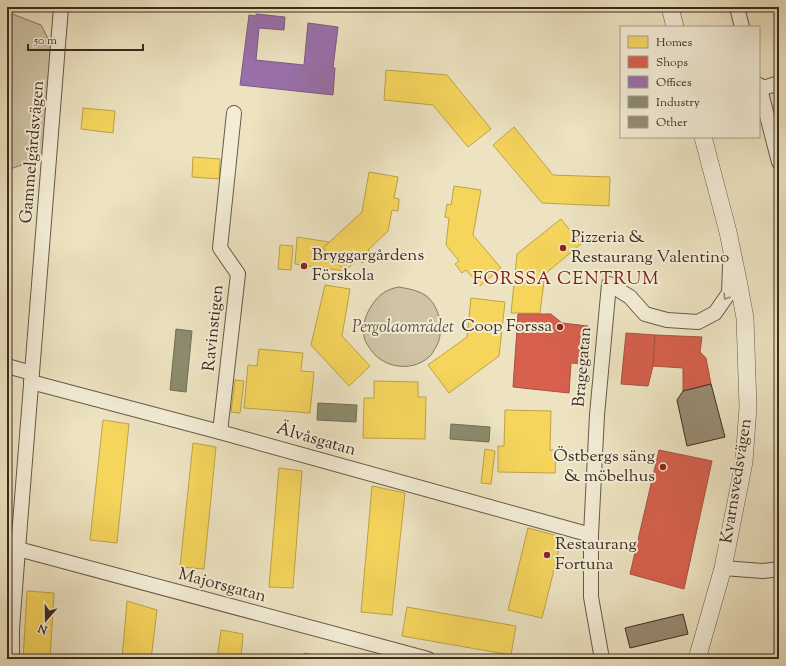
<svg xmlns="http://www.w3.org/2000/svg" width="786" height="666" font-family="'Sorts Mill Goudy',serif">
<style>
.green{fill:#cfc4a5;stroke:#857862}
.homes{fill:#f6d55c;stroke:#bea249}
.shops{fill:#d6604d;stroke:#a8503f}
.offices{fill:#9970ab;stroke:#7d5b81}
.industry{fill:#8c8c6e;stroke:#746f56}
.building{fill:#988b73;stroke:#3b2b1e}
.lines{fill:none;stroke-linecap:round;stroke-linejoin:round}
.minor-casing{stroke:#685947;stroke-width:16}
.tertiary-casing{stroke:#685947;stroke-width:18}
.minor{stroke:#f3edd7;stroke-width:14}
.tertiary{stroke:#f3edd7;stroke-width:17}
.oneway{stroke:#978c7a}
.poi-dot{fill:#8f2418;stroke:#f3edd7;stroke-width:1.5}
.labels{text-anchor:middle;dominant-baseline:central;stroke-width:4;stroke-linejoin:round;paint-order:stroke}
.street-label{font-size:17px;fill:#3b2b1e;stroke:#f3edd7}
.poi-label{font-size:17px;fill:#3b2b1e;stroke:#f3edd7;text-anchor:start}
.park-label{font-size:17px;font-style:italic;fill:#605140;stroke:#f3edd7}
.neighbourhood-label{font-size:18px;letter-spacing:1px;fill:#7a1f14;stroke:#f3edd7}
</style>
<rect width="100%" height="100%" fill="#ede3c1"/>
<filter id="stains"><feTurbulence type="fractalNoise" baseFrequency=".005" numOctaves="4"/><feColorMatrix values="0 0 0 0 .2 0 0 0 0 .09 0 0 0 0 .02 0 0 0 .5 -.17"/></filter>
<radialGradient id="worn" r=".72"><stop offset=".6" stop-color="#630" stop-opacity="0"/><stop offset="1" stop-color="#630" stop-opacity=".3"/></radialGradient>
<g class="green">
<path d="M7 12 41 25 55 52 46 142 43 145 42 158 7 170Z"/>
<path d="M399 287C409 289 417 290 425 295 440 305 445 332 436 347 434 350 432 355 429 357 411 373 381 368 369 347 367 344 364 340 364 336 362 324 366 314 372 305 379 294 387 289 399 287Z"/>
</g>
<g class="homes">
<path d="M386 70 447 75 491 129 468 147 433 105 384 100Z"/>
<path d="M83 108 115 111 113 133 81 129Z"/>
<path d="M514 127 553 175 610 177 609 206 542 203 493 145Z"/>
<path d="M193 157 220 159 219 179 192 177Z"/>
<path d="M369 172 398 177 394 198 399 199 398 211 392 210 388 231 368 250 372 253 362 263 358 259 345 271 323 248 362 212Z"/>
<path d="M454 186 481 190 473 235 501 268 480 286 466 270 462 273 455 264 459 261 446 245 449 218 445 217 447 204 451 205Z"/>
<path d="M561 219 581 244 545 274 540 313H511L517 254Z"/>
<path d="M297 237 329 242 323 248 345 271 295 264Z"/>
<path d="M280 245 293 246 291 270 278 269Z"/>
<path d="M325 285 350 289 342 336 370 366 349 386 311 345Z"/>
<path d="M471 298 505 302 499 356 449 393 428 365 467 337Z"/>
<path d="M259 349 303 353 301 371 314 372 310 413 244 408 248 365 257 366Z"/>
<path d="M235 380 244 381 240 413 231 412Z"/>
<path d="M374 381 418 382V397H426L425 439 363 438 364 398H374Z"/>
<path d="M505 410 551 411 550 450H556L555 473 498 472V446H504Z"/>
<path d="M103 420 129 424 117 543 90 540Z"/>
<path d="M193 443 216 447 204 569 180 567Z"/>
<path d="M485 449 495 451 491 484 481 483Z"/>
<path d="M279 468 302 471 293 588 269 587Z"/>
<path d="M372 486 405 493 392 615 361 612Z"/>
<path d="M528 528 562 537 542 618 508 610Z"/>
<path d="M27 591 54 593 50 659H23Z"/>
<path d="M127 601 157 610 151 659H122Z"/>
<path d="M407 607 516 626 511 655 402 636Z"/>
<path d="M221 630 243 634 241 659H217Z"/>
<path d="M304 653 332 658V659H303Z"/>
</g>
<g class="shops">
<path d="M518 314H551L562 323 588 326 587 364 571 363 569 393 513 387Z"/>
<path d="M626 333 655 335 653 366 648 386 621 384Z"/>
<path d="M655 335 702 337 700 352 706 358 711 384 683 391V368L653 366Z"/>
<path d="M659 450 712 461 684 589 630 574Z"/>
</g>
<path class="offices" d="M256 14 285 17 284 30 259 28 256 60 304 65 308 23 338 27 333 68H335L333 95 240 85 249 15 256 16Z"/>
<g class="industry">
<path d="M176 329 192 331 186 392 170 390Z"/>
<path d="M318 403 357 405 356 422 317 420Z"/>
<path d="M451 424 490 427 489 442 450 439Z"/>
</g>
<g class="building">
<path d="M711 384 725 437 687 446 677 400 683 391Z"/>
<path d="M683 614 688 634 630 648 625 628Z"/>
</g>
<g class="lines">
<defs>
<g id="minor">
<path d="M737 7 742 27"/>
<path d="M759 85 779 162"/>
<path d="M760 89 779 83"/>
<path d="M7 366 32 373"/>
<path d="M31 382 220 432 591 535"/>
<path d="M220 432 238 274 220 248 234 113"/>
<path d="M7 547 18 549 428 659"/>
<path d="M723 568 763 571 779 569"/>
<path d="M12 659V629L18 549 61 7"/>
<path d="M602 659 591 597V535L597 415 609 284 630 297 645 314 667 320 698 322 715 313 729 293 730 266"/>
</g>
<g id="tertiary">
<path d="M670 7 675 27"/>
<path d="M697 659 723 568 744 462 748 407 745 318 739 285 728 232 703 137"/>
</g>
</defs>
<use href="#minor" class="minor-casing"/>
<use href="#tertiary" class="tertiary-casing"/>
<use href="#minor" class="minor"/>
<use href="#tertiary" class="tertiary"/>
</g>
<defs><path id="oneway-chevron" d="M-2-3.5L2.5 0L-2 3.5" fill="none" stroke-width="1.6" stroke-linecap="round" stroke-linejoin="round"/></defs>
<use class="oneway" href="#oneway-chevron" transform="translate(726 297) rotate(123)"/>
<g class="poi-dot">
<circle cx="563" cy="248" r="4"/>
<circle cx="304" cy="266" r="4"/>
<circle cx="560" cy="327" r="4"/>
<circle cx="663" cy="467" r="4"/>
<circle cx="547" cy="555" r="4"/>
</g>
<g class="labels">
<g class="street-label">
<text transform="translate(33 152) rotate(-85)">Gammelgårdsvägen</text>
<text transform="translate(214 328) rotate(-84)">Ravinstigen</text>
<text transform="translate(583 367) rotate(-85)">Bragegatan</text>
<text transform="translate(316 440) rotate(16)">Älvåsgatan</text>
<text transform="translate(737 481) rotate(-81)">Kvarnsvedsvägen</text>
<text transform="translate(222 586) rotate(15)">Majorsgatan</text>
</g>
<g class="poi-label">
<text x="571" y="238">Pizzeria &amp;<tspan x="571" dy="20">Restaurang Valentino</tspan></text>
<text x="312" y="256">Bryggargårdens<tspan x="312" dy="20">Förskola</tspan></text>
<text x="552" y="327" text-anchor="end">Coop Forssa</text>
<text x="655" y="457" text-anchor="end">Östbergs säng<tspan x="655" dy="20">&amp; möbelhus</tspan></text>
<text x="555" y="545">Restaurang<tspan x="555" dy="20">Fortuna</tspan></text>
</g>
<g class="park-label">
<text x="403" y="328">Pergolaområdet</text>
</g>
<g class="neighbourhood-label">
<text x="566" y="280">FORSSA CENTRUM</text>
</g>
</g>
<rect width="786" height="666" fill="none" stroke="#ede3c1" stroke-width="24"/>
<rect x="8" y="8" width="770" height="650" fill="none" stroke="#3b2b1e" stroke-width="2"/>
<rect x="12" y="12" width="762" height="642" fill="none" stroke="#3b2b1e"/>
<rect x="620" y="26" width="140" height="112" fill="#f3edd7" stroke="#a99f8d"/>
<rect x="628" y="36" width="20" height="12" fill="#f6d55c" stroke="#a99f8d"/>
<text x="656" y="46" font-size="12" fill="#3b2b1e">Homes</text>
<rect x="628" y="56" width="20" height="12" fill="#d6604d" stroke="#a99f8d"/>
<text x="656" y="66" font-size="12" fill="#3b2b1e">Shops</text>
<rect x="628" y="76" width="20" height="12" fill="#9970ab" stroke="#a99f8d"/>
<text x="656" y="86" font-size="12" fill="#3b2b1e">Offices</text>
<rect x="628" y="96" width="20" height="12" fill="#8c8c6e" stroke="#a99f8d"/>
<text x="656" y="106" font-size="12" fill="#3b2b1e">Industry</text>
<rect x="628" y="116" width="20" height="12" fill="#988b73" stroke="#a99f8d"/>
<text x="656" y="126" font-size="12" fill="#3b2b1e">Other</text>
<g transform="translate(46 620) rotate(200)" stroke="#f3edd7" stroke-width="3" paint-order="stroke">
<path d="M0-3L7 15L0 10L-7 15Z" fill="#3b2b1e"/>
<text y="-6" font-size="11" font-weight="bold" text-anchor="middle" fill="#3b2b1e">N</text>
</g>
<path d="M28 44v6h115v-6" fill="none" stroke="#3b2b1e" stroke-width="2"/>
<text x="34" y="44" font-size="12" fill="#3b2b1e" stroke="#f3edd7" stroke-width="3" paint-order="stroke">50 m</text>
<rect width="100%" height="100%" filter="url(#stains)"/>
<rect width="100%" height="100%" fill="url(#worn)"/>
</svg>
